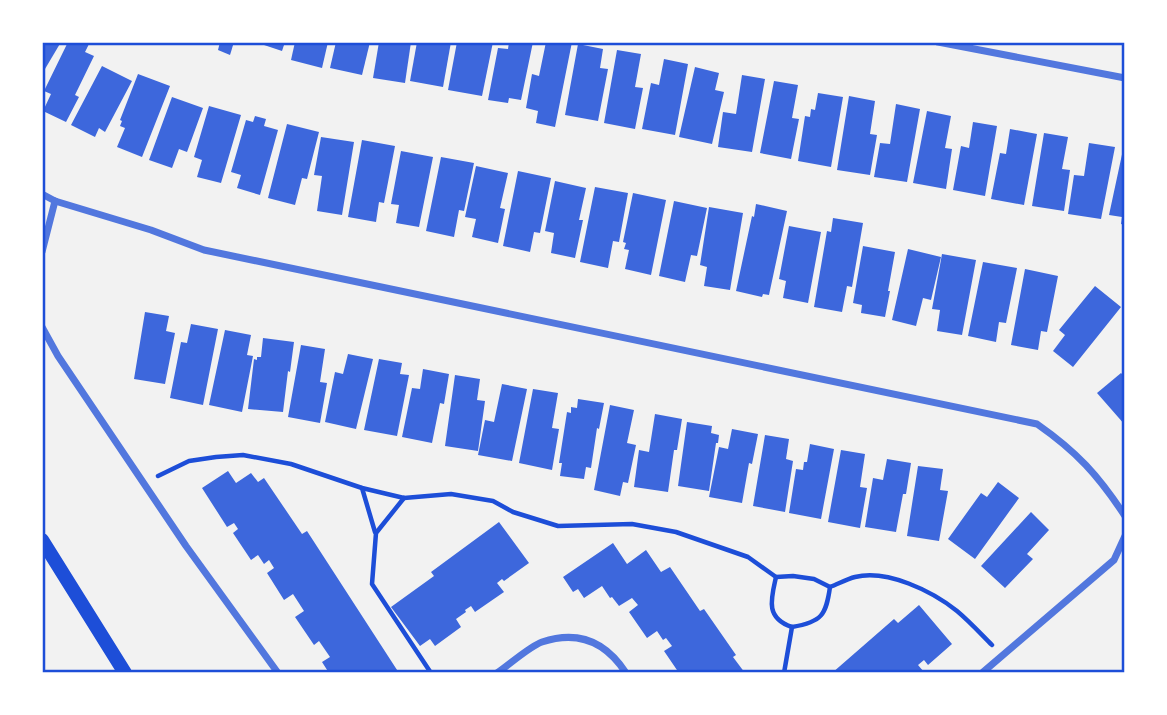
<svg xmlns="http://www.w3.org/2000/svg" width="1167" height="715" font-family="'Public Sans',sans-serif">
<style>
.building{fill:#3d67dc}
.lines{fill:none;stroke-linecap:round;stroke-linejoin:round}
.path{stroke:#1d4ed8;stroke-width:4.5}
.minor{stroke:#5277de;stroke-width:7}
.secondary{stroke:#1d4ed8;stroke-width:14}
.neatline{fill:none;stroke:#1d4ed8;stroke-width:2.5}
</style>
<rect width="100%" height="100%" fill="#f2f2f2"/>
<g class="building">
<path d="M42 42H61L42 74Z"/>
<path d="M68 42H90L85 52 94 56 75 95 79 97 66 122 43 111 51 94 44 91Z"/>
<path d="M220 42H234L230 55 218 50Z"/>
<path d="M255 42H285L282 51Z"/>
<path d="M295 42H328L322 68 291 60Z"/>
<path d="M336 42H370L362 75 330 68Z"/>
<path d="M379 42H411L405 83 373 78Z"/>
<path d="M417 42H451L443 87 410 81Z"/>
<path d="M457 42H493L482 96 448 90Z"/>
<path d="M509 42H533L521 100 509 98 508 103 488 100 498 48 508 49Z"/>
<path d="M546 42H572L555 127 536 123 538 111 526 108 532 74 539 76Z"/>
<path d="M578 44 603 49 600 68 608 69 598 121 565 115Z"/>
<path d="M617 50 641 54 635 87 643 88 635 129 604 123Z"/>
<path d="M664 59 688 64 675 135 642 129 651 83 659 85Z"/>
<path d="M102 66 132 81 105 132 99 128 95 137 71 125Z"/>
<path d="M695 67 719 73 715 90 724 92 712 144 679 137Z"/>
<path d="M138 74 170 86 142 157 117 147 125 128 120 126 122 121 120 120Z"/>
<path d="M742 75 765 79 752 152 718 147 723 112 736 114Z"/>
<path d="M774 81 798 85 792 118 799 119 791 159 760 153Z"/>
<path d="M818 93 843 97 831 167 798 161 805 116 810 117 811 109 815 110Z"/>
<path d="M849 96 875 101 870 134 877 135 870 175 837 170Z"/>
<path d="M172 97 203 108 187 152 179 149 172 168 149 160Z"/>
<path d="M896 104 920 109 907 182 874 177 880 143 890 144Z"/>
<path d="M209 106 241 115 221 183 197 177 202 160 194 157Z"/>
<path d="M927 111 951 116 945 148 952 149 946 189 913 183Z"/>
<path d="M255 116 266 119 264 126 278 130 260 195 237 188 241 175 231 172 246 120 253 122Z"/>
<path d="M973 122 997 126 985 196 953 190 961 146 969 148Z"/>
<path d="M287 124 319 132 307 179 302 178 295 205 268 198Z"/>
<path d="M1010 129 1037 134 1024 205 991 199 1000 153 1006 154Z"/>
<path d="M1044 133 1068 137 1062 169 1070 170 1064 211 1032 206Z"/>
<path d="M321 137 354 142 342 215 317 211 322 176 314 175Z"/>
<path d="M362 140 395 146 384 203 379 202 376 222 348 217Z"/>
<path d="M1089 143 1115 147 1101 219 1068 214 1074 175 1084 176Z"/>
<path d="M1124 145H1125V225L1121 224 1122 217 1109 215Z"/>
<path d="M401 151 433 157 419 227 396 223 399 205 391 204Z"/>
<path d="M441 157 474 163 464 211 459 210 454 237 426 231Z"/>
<path d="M476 166 508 173 500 208 505 209 498 243 472 237 476 219 465 217Z"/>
<path d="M518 171 551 178 540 233 534 232 530 252 503 246Z"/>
<path d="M555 181 586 188 579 220H583L575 258 551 253 554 233 545 231Z"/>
<path d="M595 187 628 193 619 242 613 241 608 268 580 262Z"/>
<path d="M633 193 666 200 651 275 625 269 629 250 624 249 626 243 623 242Z"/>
<path d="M674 201 707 208 697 256 691 255 685 282 659 276Z"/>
<path d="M756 204 787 211 769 295 763 294 762 297 736 291 752 216 754 217Z"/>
<path d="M709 207 743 213 730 290 704 286 707 267 700 265Z"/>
<path d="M833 218 863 223 852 287 847 286 842 312 814 307 827 231 831 232Z"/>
<path d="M789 226 821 232 808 303 783 298 786 281 779 279Z"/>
<path d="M863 246 895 252 888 291H890L885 317 861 313 862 305 853 303Z"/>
<path d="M908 249 941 257 931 300 923 298 916 326 892 320Z"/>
<path d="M942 254 976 260 962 335 937 331 940 310 932 309Z"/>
<path d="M983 262 1017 268 1006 323 999 322 996 342 968 336Z"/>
<path d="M1025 269 1058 276 1047 332 1041 331 1038 350 1011 345Z"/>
<path d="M1095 286 1121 307 1073 367 1053 351 1065 335 1059 330Z"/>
<path d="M145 312 169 316 166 331 175 333 165 384 134 379Z"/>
<path d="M191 324 218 329 203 405 170 398 181 342 187 343Z"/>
<path d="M225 330 251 335 247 355 253 356 242 412 209 405Z"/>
<path d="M263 338 294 342 290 372 288 371 283 412 248 409 254 359 257 360V357H261Z"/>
<path d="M301 345 325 349 320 382 327 383 320 423 288 417Z"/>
<path d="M348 354 373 359 356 429 325 422 335 372 343 374Z"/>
<path d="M379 359 402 363 400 374 409 375 397 436 364 430Z"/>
<path d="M423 369 449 374 444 404 440 403 432 443 402 437 412 388 420 389Z"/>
<path d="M1121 373 1125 377V425L1097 393Z"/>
<path d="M455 375 480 379 477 400 485 401 478 451 445 446Z"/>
<path d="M502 384 527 389 512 461 478 455 485 420 494 422Z"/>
<path d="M533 389 558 393 552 428 559 429 552 470 519 463Z"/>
<path d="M578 399 604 403 599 429 597 428 591 468 586 467 584 479 560 476 562 463H559L567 412 571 413V407L577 408Z"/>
<path d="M610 405 634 410 627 443 636 445 628 483 623 482 620 496 594 490Z"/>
<path d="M655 414 682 419 677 450H674L668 492 634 487 639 450 649 452Z"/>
<path d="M687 422 712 426 711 433 719 435 718 443H716L709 491 678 486Z"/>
<path d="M732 429 758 434 752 464 749 463 742 503 709 497 719 447 728 449Z"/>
<path d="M765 435 789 439 786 459 793 461 785 512 753 506Z"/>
<path d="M810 444 834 449 821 519 789 513 796 469 803 470 804 462H807Z"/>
<path d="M841 450 865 454 860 487 867 488 860 528 828 522Z"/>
<path d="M887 459 911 463 906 494H903L896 532 865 527 873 478 883 480Z"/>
<path d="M918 466 943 469 940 490 948 491 939 541 907 536Z"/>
<path d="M228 471 236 483 251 473 258 482 264 478 302 534 307 531 399 673H329L322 662 330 657 319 641 314 645 295 617 304 611 293 594 284 600 267 573 274 568 269 560 264 564 258 555 251 560 233 533 238 529 234 523 227 527 202 488Z"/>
<path d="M998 482 1019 498 975 559 948 539 981 493 987 497Z"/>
<path d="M1031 512 1049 530 1027 554 1033 559 1005 588 981 566Z"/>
<path d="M499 522 529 563 504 581 502 579 497 583 504 592 475 612 471 606 465 610 466 612 456 619 461 627 435 646 430 639 420 646 391 607 434 576 431 572Z"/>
<path d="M613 543 627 564 646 550 661 572 670 567 700 611 704 609 736 655 733 657 745 673H679L664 651 672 646 666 638 663 640 657 631 647 638 629 612 638 605 632 598 619 606 612 597 610 598 602 586 584 598 578 589 573 592 563 577Z"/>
<path d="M919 605 952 644 928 665 924 660 918 665 924 672 922 673H832L894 619 898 623Z"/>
</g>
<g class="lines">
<g class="path">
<path d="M158 476 189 461 216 457 243 455 291 464 362 488 404 498 451 494 493 501 513 512 558 526 632 524 676 532 748 557 776 577 793 576 814 579 830 587C838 584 847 579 855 577 887 569 932 591 957 611 969 621 981 634 992 645"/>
<path d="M362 488 375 532"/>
<path d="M404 498 376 533 372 584 431 673"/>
<path d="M776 577C771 599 765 618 792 627"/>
<path d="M784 673 792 627C822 622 826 615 830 587"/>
</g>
<g class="minor">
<path d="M938 42 1125 78"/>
<path d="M42 194 55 201 151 230 204 250 1037 424C1077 452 1098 475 1125 516"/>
<path d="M42 252 55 201"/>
<path d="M42 327 58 356 186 546 278 673"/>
<path d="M497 673C509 665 530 646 542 642 578 630 606 642 626 673"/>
<path d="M982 673 1114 560 1125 536"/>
</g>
<path class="secondary" d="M42 540 125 673"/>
</g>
<rect width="1167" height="715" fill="none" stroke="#ffffff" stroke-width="88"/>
<rect x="44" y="44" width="1079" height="627" class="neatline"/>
</svg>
